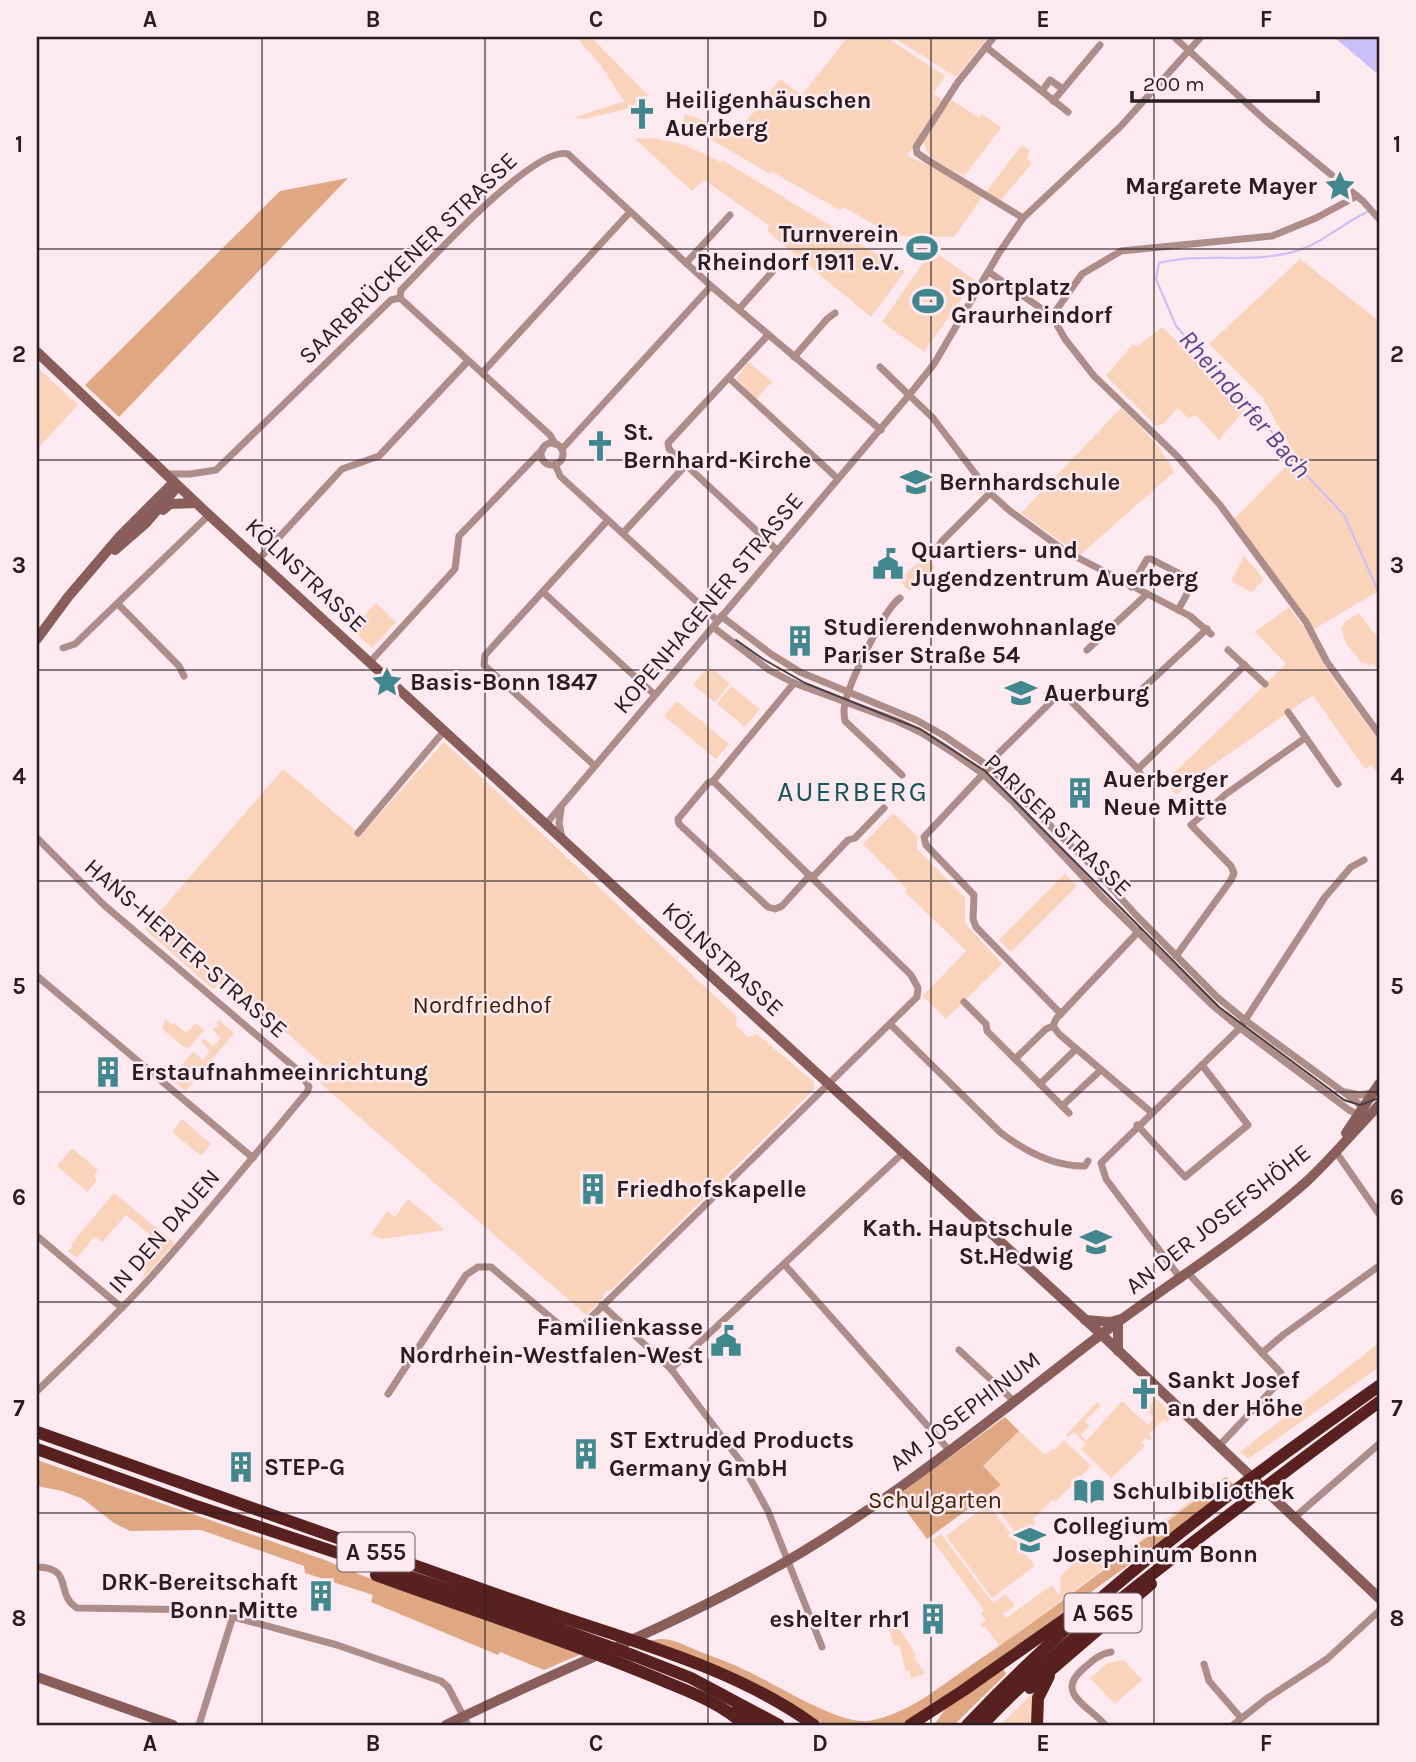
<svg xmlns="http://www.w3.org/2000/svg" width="1416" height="1762" font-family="Karla,sans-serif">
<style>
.green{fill:#f9d4bb}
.forest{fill:#e0a882}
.water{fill:#cabef9}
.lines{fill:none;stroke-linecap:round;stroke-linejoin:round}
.stream{stroke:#cabef9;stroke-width:2}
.street{stroke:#ac8d8a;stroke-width:7}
.secondary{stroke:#895e5a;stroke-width:10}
.highway{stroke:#58201e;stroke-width:12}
.tram{stroke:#4a3c42;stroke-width:2}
.grid{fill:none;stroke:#291d22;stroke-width:2;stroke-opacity:0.55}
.labels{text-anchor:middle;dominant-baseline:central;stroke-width:5;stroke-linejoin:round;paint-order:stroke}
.shield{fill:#fde9f0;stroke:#695a60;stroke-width:2}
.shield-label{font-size:23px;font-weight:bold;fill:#291d22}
.poi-label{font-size:24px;font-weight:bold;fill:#291d22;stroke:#fde9f0;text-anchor:start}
.street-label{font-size:24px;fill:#291d22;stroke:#fde9f0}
.park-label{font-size:24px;fill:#432002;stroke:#fde9f0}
.water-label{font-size:26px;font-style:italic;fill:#58458c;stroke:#fde9f0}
.quarter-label{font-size:28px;letter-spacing:2px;fill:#175358;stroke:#fde9f0}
.neatline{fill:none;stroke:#291d22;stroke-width:2.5}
.grid-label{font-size:23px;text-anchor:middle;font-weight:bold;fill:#291d22}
</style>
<rect width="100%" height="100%" fill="#fde9f0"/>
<g class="green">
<path d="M576 37H591L649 96 646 104 585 119 573 118 624 101 600 64Z"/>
<path d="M848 37H886L945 76 933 94 942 100 907 156 934 167 982 197 954 237 894 236 843 207 840 210 772 172 770 174 683 123 685 114 737 133 780 79 802 95Z"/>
<path d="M893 37H988L956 77Z"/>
<path d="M950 99 979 118 982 114 1001 128 964 176C950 168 924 159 924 141Z"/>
<path d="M654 138 682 144 721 162 722 160 905 271 871 317 767 231 770 226 704 180 692 191 635 139Z"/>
<path d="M1022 145 1030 151 1027 158 1032 163 1001 200 986 192Z"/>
<path d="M932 250 975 280 924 352 882 322Z"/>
<path d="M1300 259 1379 321V596L1377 592 1314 629 1232 521 1296 456 1262 397 1209 344Z"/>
<path d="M1162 327 1237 397 1245 409 1219 440 1196 415 1188 418 1178 408 1163 424 1156 426 1106 376 1133 344 1137 347Z"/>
<path d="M749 362 772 382 756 399 736 378Z"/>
<path d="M37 367 78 405 37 449Z"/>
<path d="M1121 408C1142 428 1161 446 1174 472L1080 555 1021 513Z"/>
<path d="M925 556 935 567 909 591 899 580Z"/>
<path d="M1244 556 1264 579 1252 592 1231 581Z"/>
<path d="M376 603 396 622 372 648 352 629Z"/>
<path d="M1289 607 1308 633 1328 672 1379 740V775L1371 765 1365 769 1313 695 1193 779 1177 795 1165 782 1286 664 1255 632Z"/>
<path d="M1359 613 1379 640 1378 670 1373 664 1368 666 1365 662 1362 663 1346 643 1341 629 1346 621Z"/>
<path d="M709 666 730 684 715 702 693 685Z"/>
<path d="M731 686 760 709 745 727 717 704Z"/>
<path d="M677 701 729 744 716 759 664 716Z"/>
<path d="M444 742 736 1016 737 1026 748 1037 757 1034 814 1082V1089L611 1290 606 1291 603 1298 586 1315 319 1082 329 1070 231 984 228 987 222 982 213 989 145 929 283 769 361 835Z"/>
<path d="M893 813 917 836V849L965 898V923L1002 964 946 1019 923 996 966 951 905 892 907 889 863 844Z"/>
<path d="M1065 874 1077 886 1011 952 999 940Z"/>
<path d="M165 1019 172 1025 174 1023 186 1033 196 1023 204 1030 189 1048 184 1047 162 1029Z"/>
<path d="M219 1020 234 1033 186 1091 170 1078 193 1052 203 1060 210 1051 201 1042 204 1039 214 1046 221 1038 212 1029 218 1026 216 1024Z"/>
<path d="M182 1119 211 1144 201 1156 172 1132Z"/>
<path d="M72 1148 98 1170 94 1176 97 1180 87 1192 57 1166Z"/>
<path d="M114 1193 175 1243 141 1281 146 1270 141 1266 160 1243 126 1215 102 1242 94 1237 77 1258 68 1251 73 1246 71 1244Z"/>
<path d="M408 1199 445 1230 381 1239 371 1234 387 1211 395 1217Z"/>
<path d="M1379 1343V1367L1248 1459 1240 1452Z"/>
<path d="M1155 1398 1170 1412V1419L1167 1422 1164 1419 1149 1434 1152 1438 1149 1441 1145 1438 1141 1442 1145 1446 1111 1478 1081 1449 1086 1444 1074 1432 1068 1437 1066 1435 1097 1402 1100 1406 1085 1421 1089 1426 1081 1435 1086 1441 1122 1401 1148 1425 1154 1418 1143 1408 1146 1403 1152 1404Z"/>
<path d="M1019 1431 1045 1455 1052 1449 1054 1450 1064 1440 1091 1466 1055 1502 1052 1500 1033 1519 1036 1523 1020 1539 987 1495 983 1466Z"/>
<path d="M1216 1481 1218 1483 1000 1646 985 1627 983 1628 980 1624 986 1620 981 1613 984 1610 932 1540 941 1534 993 1603 1006 1594 1015 1606 1003 1614 1006 1618 1052 1585 1058 1594 1061 1593 1060 1577 1088 1547C1096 1554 1102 1563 1115 1559Z"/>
<path d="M988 1504 1035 1566 992 1598 946 1536Z"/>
<path d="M886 1618C899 1625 909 1643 916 1655L914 1657 924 1672 923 1675 911 1678 909 1671H906L899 1645 894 1646Z"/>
<path d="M1124 1660 1142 1680 1115 1704 1090 1678 1108 1663Z"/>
<path d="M1039 1687 1034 1725H1000Z"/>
</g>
<g class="forest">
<path d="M348 178 119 417 85 385 280 191Z"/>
<path d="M1005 1417 1019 1431 983 1466 1001 1485 927 1539 896 1497Z"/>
<path d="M37 1460 325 1560 366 1577 581 1654 544 1670 500 1652 498 1655 371 1602 373 1595 305 1573 304 1566 201 1530 130 1531 114 1523 83 1499 62 1491 37 1486Z"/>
<path d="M1226 1477 1234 1485 1127 1566 954 1691 902 1725H826L648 1642C665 1634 682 1644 698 1651 714 1657 731 1663 747 1671 775 1684 839 1725 868 1721 907 1715 939 1687 970 1666 1058 1607 1141 1541 1226 1477Z"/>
<path d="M1003 1668 1006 1674 954 1725H934L946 1708Z"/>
</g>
<path class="water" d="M1334 37H1379V75Z"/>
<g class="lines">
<path class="stream" d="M1369 211C1343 223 1322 244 1293 252 1249 264 1203 252 1159 263L1156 279 1176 326 1198 351 1250 403 1295 463 1344 515 1379 593"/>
<g class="street">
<path d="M994 37 958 82 916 147 917 153 929 161 1023 218"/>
<path d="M1174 37 1266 121 1363 201 1379 219"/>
<path d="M986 47 1068 112"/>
<path d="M1042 91 1050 80 1063 89"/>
<path d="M1053 101 1100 45"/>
<path d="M686 263 730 215"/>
<path d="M989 272 1052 316 1065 339 1094 376 1177 456 1220 505 1306 622 1327 662 1379 734"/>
<path d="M400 298 401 290C427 264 535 144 568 154L711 286 881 430"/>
<path d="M400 298 550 435 555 444"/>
<path d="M739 309 773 271"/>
<path d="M1052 316 1082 274 1121 251 1272 236 1316 218 1357 196"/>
<path d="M768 335 668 443 669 449 777 550"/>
<path d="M794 357 827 319 835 313"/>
<path d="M880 367 933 418 990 493 1010 511 1065 551 1190 616 1211 634"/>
<path d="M482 373 630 212"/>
<path d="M729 378 838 479"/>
<circle cx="552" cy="454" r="11"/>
<path d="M562 449 711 286"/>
<path d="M555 464 560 476 718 621"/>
<path d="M166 474H190L216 470 391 300 400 298"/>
<path d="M623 533 686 465"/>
<path d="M936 550 942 541 990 493"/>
<path d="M259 559 342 469 379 456 468 361"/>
<path d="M1131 587 1147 559H1151L1186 577C1195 586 1183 600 1178 610"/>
<path d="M543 592 655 695"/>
<path d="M900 598C884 609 849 683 845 704 843 710 844 715 845 721L902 775"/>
<path d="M118 604 179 666 184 676"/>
<path d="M721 616 771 654 800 672 916 720 943 735 988 766 1091 865 1136 915 1217 997 1245 1020 1357 1102 1365 1112"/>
<path d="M713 627 769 670 794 683 897 721 922 733 952 752 983 774 1014 803 1103 898 1211 1004 1240 1028 1349 1110 1361 1116"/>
<path d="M63 648 75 644 209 515"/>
<path d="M1087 650 1147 594"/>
<path d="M1228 650 1265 684"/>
<path d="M370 662 455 569 459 536 543 449"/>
<path d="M794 683 713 781 708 783 678 819 679 824 768 907 775 909 782 906 810 875"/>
<path d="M1140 691 1207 629"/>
<path d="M1288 712 1338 784"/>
<path d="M595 766 484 665 485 655 608 520"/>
<path d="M1138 769 1143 779"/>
<path d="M561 809 559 823 562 838"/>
<path d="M546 824 910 394 934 364 999 253 1023 218 1121 126 1201 37"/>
<path d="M358 833 444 731"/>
<path d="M37 838 104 905 301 1073 309 1087 307 1092C255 1154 205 1217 151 1277 115 1317 75 1354 37 1391"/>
<path d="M812 878 848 840 855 838 884 808"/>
<path d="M1176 956 1231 880 1234 873 1231 866 1191 825 1226 794 1305 738"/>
<path d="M37 976 253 1158"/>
<path d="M964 1002 986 1024 987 1031 1069 1113"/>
<path d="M1061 1014 976 927 973 919 974 895 926 845 924 837 983 774 997 755 1058 695 1063 694 1069 699 1138 769 1245 665"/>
<path d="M891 1025 1001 1133C1025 1151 1054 1167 1085 1166L1088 1161"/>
<path d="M1053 1026 1059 1034 1151 1112"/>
<path d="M1015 1059 1046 1029 1053 1026 1056 1019 1139 931"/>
<path d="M1040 1084 1076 1049"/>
<path d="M1345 1092 1360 1095 1372 1093"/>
<path d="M1062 1106 1101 1070"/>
<path d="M1137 1125 1185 1177 1248 1125 1202 1065"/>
<path d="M1336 1152 1379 1214"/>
<path d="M37 1236 122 1308"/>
<path d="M784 1264 949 1450"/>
<path d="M1188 1273 1262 1353"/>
<path d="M1181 1279 1106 1179 1101 1163 1240 1028 1325 897 1351 867 1364 860"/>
<path d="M602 1305 671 1369 741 1462 768 1511 822 1647"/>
<path d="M959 1350 1015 1402"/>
<path d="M671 1369 903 1153"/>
<path d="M388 1394 466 1275 478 1267H491L563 1328 569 1332 577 1331 917 997 918 988 911 975 713 781"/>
<path d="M1219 1446 1281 1380V1373L1262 1353 1283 1335 1379 1266"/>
<path d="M1294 1518 1379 1444"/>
<path d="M37 1567C75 1568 54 1594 77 1608L208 1610 337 1645 441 1681 448 1687 468 1725"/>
<path d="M1204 1664 1209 1681 1241 1718"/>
<path d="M199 1725 233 1616"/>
<path d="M1105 1725C1090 1706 1054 1694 1083 1669 1092 1661 1099 1654 1111 1652"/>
<path d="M1233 1725 1266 1699 1327 1659 1379 1611"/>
</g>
<g class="secondary">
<path d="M37 352 209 515 1102 1335 1379 1598"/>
<path d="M163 510 170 504 196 503"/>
<path d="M115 550 146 523 178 486"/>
<path d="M37 639 68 597 120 536 174 482"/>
<path d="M1346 1133 1379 1084"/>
<path d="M1085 1320 1110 1322 1121 1319"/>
<path d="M1118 1351V1323"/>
<path d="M37 1677 173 1725"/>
<path d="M446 1725C547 1675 654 1634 753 1580 871 1517 977 1430 1082 1349 1155 1292 1235 1244 1305 1183 1331 1159 1354 1131 1379 1105"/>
</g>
<g class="highway">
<path d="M37 1432C200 1490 363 1548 527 1605 624 1640 729 1664 814 1725"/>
<path d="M37 1449 193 1505 483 1601 635 1656 691 1678 779 1725"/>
<path d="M376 1575C469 1609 563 1639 654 1677 684 1690 721 1702 744 1725"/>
<path d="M1030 1688 1151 1584"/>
<path d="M736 1712 760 1725"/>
<path d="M910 1725 964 1690 1079 1609"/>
<path d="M967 1725C1088 1597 1235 1487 1379 1386"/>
<path d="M982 1725C1058 1645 1146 1578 1234 1511 1282 1474 1330 1438 1379 1402"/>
<path d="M1037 1725 1038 1698 1049 1676"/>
</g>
<path class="tram" d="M736 640 763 659 805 683 920 729 985 771 1219 1007 1344 1100 1360 1105 1379 1098"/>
</g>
<path class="grid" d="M262 37V1725M485 37V1725M708 37V1725M931 37V1725M1154 37V1725M37 249H1379M37 460H1379M37 670H1379M37 881H1379M37 1092H1379M37 1302H1379M37 1513H1379"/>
<defs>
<symbol id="church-bare" viewBox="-9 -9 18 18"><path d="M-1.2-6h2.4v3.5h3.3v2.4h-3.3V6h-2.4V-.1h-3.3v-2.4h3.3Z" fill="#40888d" stroke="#fde9f0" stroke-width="2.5" paint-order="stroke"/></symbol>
<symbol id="sight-bare" viewBox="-9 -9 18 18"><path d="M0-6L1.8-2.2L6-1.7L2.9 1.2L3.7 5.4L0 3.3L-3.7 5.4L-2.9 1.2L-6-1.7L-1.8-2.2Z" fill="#40888d" stroke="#fde9f0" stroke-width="2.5" paint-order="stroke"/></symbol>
<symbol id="stadium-bare" viewBox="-9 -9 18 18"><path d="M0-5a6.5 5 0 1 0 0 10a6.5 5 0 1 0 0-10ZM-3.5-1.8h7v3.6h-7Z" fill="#40888d" stroke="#fde9f0" stroke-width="2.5" paint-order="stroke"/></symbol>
<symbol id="school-bare" viewBox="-9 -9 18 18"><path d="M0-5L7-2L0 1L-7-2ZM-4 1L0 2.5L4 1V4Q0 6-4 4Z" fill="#40888d" stroke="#fde9f0" stroke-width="2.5" paint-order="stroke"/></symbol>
<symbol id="civic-bare" viewBox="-9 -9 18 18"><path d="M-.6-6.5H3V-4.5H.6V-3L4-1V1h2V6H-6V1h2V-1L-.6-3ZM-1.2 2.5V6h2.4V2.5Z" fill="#40888d" stroke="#fde9f0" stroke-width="2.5" paint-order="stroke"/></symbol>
<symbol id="building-bare" viewBox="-9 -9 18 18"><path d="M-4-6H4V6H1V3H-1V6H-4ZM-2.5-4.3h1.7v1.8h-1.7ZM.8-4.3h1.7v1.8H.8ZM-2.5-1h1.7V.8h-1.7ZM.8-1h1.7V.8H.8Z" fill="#40888d" stroke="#fde9f0" stroke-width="2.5" paint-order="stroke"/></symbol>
<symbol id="library-bare" viewBox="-9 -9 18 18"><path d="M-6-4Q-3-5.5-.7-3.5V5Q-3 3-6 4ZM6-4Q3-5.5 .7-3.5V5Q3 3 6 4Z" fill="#40888d" stroke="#fde9f0" stroke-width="2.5" paint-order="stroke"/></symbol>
</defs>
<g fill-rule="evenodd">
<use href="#church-bare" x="620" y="92" width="44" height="44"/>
<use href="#sight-bare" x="1318" y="164" width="44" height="44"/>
<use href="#stadium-bare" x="900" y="226" width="44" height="44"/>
<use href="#stadium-bare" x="906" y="279" width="44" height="44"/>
<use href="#church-bare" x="578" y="424" width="44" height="44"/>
<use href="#school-bare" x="894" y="460" width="44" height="44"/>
<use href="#civic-bare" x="866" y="542" width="44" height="44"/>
<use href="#building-bare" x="778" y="619" width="44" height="44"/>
<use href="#sight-bare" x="365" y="660" width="44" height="44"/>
<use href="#school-bare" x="999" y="671" width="44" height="44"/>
<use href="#building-bare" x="1058" y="771" width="44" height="44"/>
<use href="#building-bare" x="86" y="1050" width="44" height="44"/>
<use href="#building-bare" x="571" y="1167" width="44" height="44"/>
<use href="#school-bare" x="1074" y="1220" width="44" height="44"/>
<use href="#civic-bare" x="704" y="1319" width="44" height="44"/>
<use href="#church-bare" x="1122" y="1372" width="44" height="44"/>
<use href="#building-bare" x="564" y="1432" width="44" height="44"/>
<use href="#building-bare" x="219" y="1445" width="44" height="44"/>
<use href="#library-bare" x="1067" y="1469" width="44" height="44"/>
<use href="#school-bare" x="1008" y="1518" width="44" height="44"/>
<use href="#building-bare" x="299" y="1574" width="44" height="44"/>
<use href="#building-bare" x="911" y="1597" width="44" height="44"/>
</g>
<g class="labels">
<g class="shield">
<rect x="337.5" y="1532.5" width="77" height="39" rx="5"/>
<rect x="1064.5" y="1593.5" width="77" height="39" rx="5"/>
</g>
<g class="shield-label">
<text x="376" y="1552">A 555</text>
<text x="1103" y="1613">A 565</text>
</g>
<g class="poi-label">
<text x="665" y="100">Heiligenhäuschen<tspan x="665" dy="28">Auerberg</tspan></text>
<text x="1317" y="186" text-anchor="end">Margarete Mayer</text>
<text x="899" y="234" text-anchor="end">Turnverein<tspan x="899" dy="28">Rheindorf 1911 e.V.</tspan></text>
<text x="951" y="287">Sportplatz<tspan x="951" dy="28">Graurheindorf</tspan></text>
<text x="623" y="432">St.<tspan x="623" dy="28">Bernhard-Kirche</tspan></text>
<text x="939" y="482">Bernhardschule</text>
<text x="911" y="550">Quartiers- und<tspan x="911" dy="28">Jugendzentrum Auerberg</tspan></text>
<text x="823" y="627">Studierendenwohnanlage<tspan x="823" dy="28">Pariser Straße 54</tspan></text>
<text x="410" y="682">Basis-Bonn 1847</text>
<text x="1044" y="693">Auerburg</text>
<text x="1103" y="779">Auerberger<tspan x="1103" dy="28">Neue Mitte</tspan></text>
<text x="131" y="1072">Erstaufnahmeeinrichtung</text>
<text x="616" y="1189">Friedhofskapelle</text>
<text x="1073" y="1228" text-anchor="end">Kath. Hauptschule<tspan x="1073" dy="28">St.Hedwig</tspan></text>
<text x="703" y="1327" text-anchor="end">Familienkasse<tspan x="703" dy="28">Nordrhein-Westfalen-West</tspan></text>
<text x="1167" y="1380">Sankt Josef<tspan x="1167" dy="28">an der Höhe</tspan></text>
<text x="609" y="1440">ST Extruded Products<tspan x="609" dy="28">Germany GmbH</tspan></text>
<text x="264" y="1467">STEP-G</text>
<text x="1112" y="1491">Schulbibliothek</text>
<text x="1053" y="1526">Collegium<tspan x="1053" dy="28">Josephinum Bonn</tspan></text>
<text x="298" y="1582" text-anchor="end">DRK-Bereitschaft<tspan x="298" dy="28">Bonn-Mitte</tspan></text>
<text x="910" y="1619" text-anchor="end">eshelter rhr1</text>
</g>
<g class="street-label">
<text transform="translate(408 258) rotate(-44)">SAARBRÜCKENER STRASSE</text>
<text transform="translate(306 575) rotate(43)">KÖLNSTRASSE</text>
<text transform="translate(708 603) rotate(-50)">KOPENHAGENER STRASSE</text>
<text transform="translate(1058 825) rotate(44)">PARISER STRASSE</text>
<text transform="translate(186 948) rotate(41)">HANS-HERTER-STRASSE</text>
<text transform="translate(723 959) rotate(43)">KÖLNSTRASSE</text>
<text transform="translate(1218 1219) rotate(-38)">AN DER JOSEFSHÖHE</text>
<text transform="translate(164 1231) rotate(-49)">IN DEN DAUEN</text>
<text transform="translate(965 1411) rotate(-37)">AM JOSEPHINUM</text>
</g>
<g class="park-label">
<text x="482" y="1005">Nordfriedhof</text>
<text x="935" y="1500">Schulgarten</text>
</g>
<g class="water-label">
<text transform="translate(1245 404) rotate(49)">Rheindorfer Bach</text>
</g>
<g class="quarter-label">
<text x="853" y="791">AUERBERG</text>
</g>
</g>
<rect width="1416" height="1762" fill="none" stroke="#fde9f0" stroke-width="77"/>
<path d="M1132 91v10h186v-10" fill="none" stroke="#291d22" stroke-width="3.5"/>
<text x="1143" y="91" font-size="21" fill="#291d22" stroke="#fde9f0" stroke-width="5" paint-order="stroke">200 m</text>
<rect x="38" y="38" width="1340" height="1686" class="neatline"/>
<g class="grid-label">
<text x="150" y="27">A</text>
<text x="373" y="27">B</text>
<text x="596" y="27">C</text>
<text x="820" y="27">D</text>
<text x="1043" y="27">E</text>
<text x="1266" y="27">F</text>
<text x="19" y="152">1</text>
<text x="1397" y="152">1</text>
<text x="19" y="362">2</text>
<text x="1397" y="362">2</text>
<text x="19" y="573">3</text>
<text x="1397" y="573">3</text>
<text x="19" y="784">4</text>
<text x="1397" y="784">4</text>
<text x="19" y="994">5</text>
<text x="1397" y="994">5</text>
<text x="19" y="1205">6</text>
<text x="1397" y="1205">6</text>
<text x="19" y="1416">7</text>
<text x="1397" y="1416">7</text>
<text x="19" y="1626">8</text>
<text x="1397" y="1626">8</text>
<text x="150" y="1751">A</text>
<text x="373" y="1751">B</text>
<text x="596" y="1751">C</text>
<text x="820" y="1751">D</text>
<text x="1043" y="1751">E</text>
<text x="1266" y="1751">F</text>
</g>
</svg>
